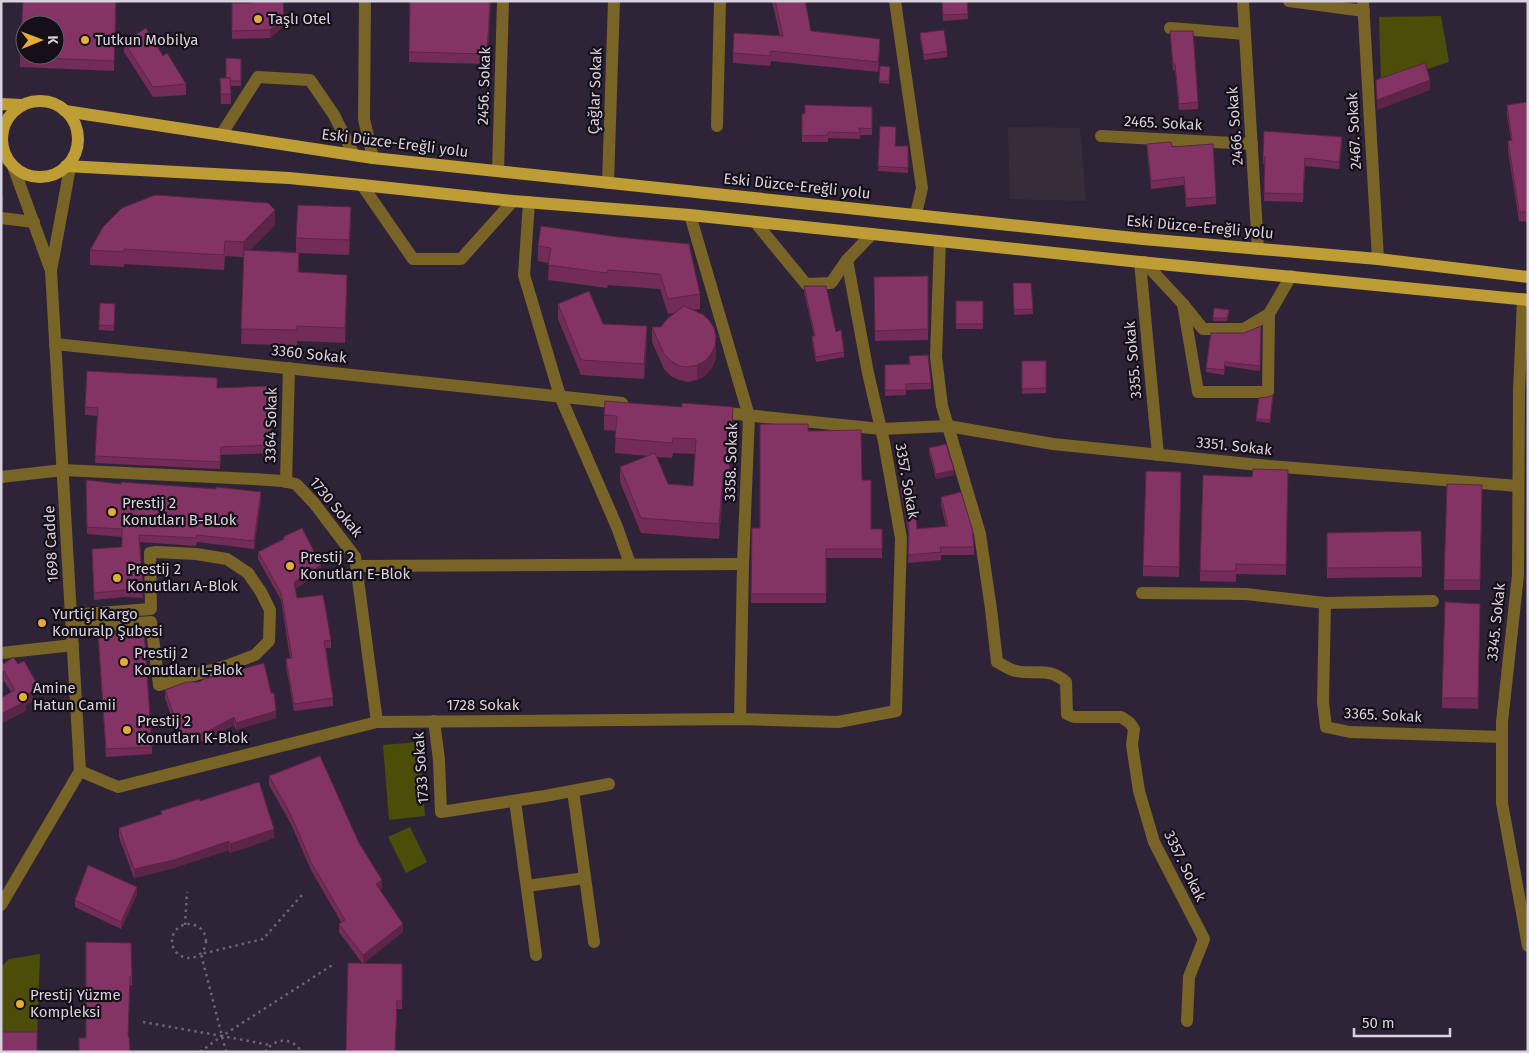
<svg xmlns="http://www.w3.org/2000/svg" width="1529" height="1053" font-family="'Fira Sans',sans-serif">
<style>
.industrial{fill:#382c3a}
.green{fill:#4c4d08}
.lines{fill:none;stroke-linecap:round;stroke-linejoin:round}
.path{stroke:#6c6373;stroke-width:2.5;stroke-dasharray:2.5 4;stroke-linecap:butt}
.minor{stroke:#776426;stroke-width:12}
.major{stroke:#be9e34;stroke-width:12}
.wall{fill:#722c57;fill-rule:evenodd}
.shaded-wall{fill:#5c2447}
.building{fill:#843365;stroke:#5c2447;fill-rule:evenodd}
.poi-dot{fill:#e6ac36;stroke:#151018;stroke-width:2}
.labels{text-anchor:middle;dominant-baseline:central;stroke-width:4.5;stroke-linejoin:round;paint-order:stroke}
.poi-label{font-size:15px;fill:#d8d2de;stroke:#151018;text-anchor:start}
.street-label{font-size:15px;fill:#d8d2de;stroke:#151018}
</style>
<rect width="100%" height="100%" fill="#2f2437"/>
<path class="industrial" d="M1008 127 1080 128 1086 201 1010 199Z"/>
<g class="green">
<path d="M1441 16 1449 62 1381 84 1379 17Z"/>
<path d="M419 742 425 816 389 820 383 745Z"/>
<path d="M410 827 427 862 406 873 388 837Z"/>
<path d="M40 954 37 1041 1 1040V967L9 959Z"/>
</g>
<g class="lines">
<g class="path">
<circle cx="189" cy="941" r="17"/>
<path d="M185 925 187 892"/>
<path d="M143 1022 222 1036 334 964"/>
<path d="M200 1052 222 1036 270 1045"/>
<path d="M226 1052 201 954 263 939 302 895"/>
<path d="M265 1052C275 1037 292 1037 302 1052"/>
</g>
<g class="minor">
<path d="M365 1 364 119 373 158"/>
<path d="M895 1 922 188 916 214"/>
<path d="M1243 1 1258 249"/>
<path d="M1289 1 1364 11"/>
<path d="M1363 1 1378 259"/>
<path d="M1170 28 1245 34"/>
<path d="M717 126 720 1"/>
<path d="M221 135 258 77 310 80 334 115 354 155"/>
<path d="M1101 136 1252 144"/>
<path d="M13 166 50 268"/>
<path d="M498 171 503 1"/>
<path d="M608 183 614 1"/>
<path d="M362 185 413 259H461L513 201"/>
<path d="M529 202 524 275 560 396 617 527 630 564"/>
<path d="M690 215 749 416 743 564 740 719"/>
<path d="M1 218 34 222"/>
<path d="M755 222 806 284 831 283 847 260 872 234"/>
<path d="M940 241 936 357 942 406 980 534 991 609 997 662C1003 665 1010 670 1016 671 1035 675 1049 667 1066 682L1067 714 1074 717H1121L1130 723 1134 729 1132 745 1139 791 1154 842 1204 939 1189 977 1187 1021"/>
<path d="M1140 262 1158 455"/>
<path d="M1144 262 1183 304 1203 329H1244L1269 314 1291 276"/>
<path d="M1523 299 1519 391 1518 575 1502 722V803L1528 946"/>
<path d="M1183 304 1198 392H1268L1269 314"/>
<path d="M55 344 622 403"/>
<path d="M717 412 881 429 948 426 1053 444 1269 466 1518 486"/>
<path d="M1 477 63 470 253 479 282 481 296 484 314 503 355 557 377 722"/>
<path d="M286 482 289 368"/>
<path d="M357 566 743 564"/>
<path d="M1142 593 1246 594 1325 603 1433 601"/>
<path d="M1325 603 1323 702 1326 727 1350 732 1502 737"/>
<path d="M71 615 151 609 150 553 156 552 196 554 227 559 248 573 261 592 270 610 269 641 255 655 226 666 159 685 151 622 72 628"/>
<path d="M1 653 73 645"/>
<path d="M434 721 439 760 441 812 545 796 609 784"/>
<path d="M80 771 118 787 377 722 740 719 838 722 896 711 901 538 884 442 868 373 847 260"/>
<path d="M573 791 594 942"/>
<path d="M515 801 536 955"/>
<path d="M527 886 585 878"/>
<path d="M1 905 80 771 51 271 71 162"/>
</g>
<g class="major">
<circle cx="40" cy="139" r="38"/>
<path d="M1 104 22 105"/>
<path d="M65 111 373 158 1143 239 1378 259 1528 277"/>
<path d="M66 166 289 178 362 185 513 201 690 215 1140 262 1528 300"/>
</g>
</g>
<g class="wall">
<path d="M491 1 487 64 409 62V52Z"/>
<path d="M772 1H805L811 31 880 48 878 72 771 61 770 66 733 63V53L780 36Z"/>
<path d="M942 1H967L968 19 943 21Z"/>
<path d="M232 3 284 26 270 38 232 39Z"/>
<path d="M116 10 114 71 20 67V57Z"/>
<path d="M1170 31 1198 102V109L1179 110 1175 70 1173 71Z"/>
<path d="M920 33 947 51V57L924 60 920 38Z"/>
<path d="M124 42 163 56 186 84V95L153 97 124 52Z"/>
<path d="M241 59V86H231V104H221L220 78H226Z"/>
<path d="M880 66 890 67 889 84 879 83Z"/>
<path d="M1528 102V222L1519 221 1508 151V141H1511L1507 115V105Z"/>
<path d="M872 107V135H860V139L828 138V142H802V114Z"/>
<path d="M880 126 895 146H908V173L878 171Z"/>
<path d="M1147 144 1172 147 1216 197V204L1186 207 1184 185 1151 189 1147 152Z"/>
<path d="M1342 145 1339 169 1305 166 1303 202 1264 201 1265 164H1263V156Z"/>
<path d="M1 194 3 195V210H1Z"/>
<path d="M351 222 349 255 299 253V273L347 290 345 343 297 341V345L241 344 244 256 243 257 225 256 224 270 124 264V267L90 265V250L275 225 250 250 296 252V238Z"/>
<path d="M618 237 700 294V309L692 310 716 352 715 361 711 369 705 376 697 380 688 382 679 380 671 376 664 369 652 342V327H661L675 313 668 314 660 289 608 285 607 288 548 280 549 263 538 261V246Z"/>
<path d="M928 276V340L875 341 874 277Z"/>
<path d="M1013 283H1031L1033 314 1014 315Z"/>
<path d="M804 286 836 332 844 352V357L816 362 812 342V336H814L804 292Z"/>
<rect x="956" y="301" width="27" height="28"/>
<path d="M100 303 115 304 114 331 99 330Z"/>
<path d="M558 304 603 324 647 341 644 379 581 375 558 319Z"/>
<path d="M1229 313 1227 321H1213V318Z"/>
<path d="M1261 326 1260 371 1225 366 1224 375 1206 372V368L1244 333Z"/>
<path d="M1022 361H1046V393L1022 394Z"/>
<path d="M885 365 931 383V389L906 390V395L885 396Z"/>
<path d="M270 386 272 453 221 455 220 469 95 463 97 416 85 415V407L217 388Z"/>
<path d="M1268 397 1273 398 1270 423 1256 421V419Z"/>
<path d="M604 415 733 422 729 491H723L719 539 641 533 620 482V467L648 456 615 453 616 431 604 430ZM673 453 695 454 693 486 668 484 656 457 672 458Z"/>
<path d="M808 431 862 480 871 529H882V558H826V603H751L752 528H760Z"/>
<path d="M929 448 954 475 936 479 929 453Z"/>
<path d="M1288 470 1286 575 1236 574V582L1200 581V571L1252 477Z"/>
<path d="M1181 472 1179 577 1143 576V566Z"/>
<path d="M86 480 261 500 254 549 197 542 196 546 140 542 143 598 125 597 94 600 92 549 122 547V537L87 534Z"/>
<path d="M901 484 917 529 946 526 941 505V497L974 547V555H941V560L908 563 909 536 901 492Z"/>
<path d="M1482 485 1480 590H1444V580Z"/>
<path d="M1421 531 1422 577 1327 578V533Z"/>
<path d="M283 537 321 572 295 589 297 598 331 640V648H326L333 698V706L294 711 286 666V659L290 658 281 600 258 559V552L283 539Z"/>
<path d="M1480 604 1478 709 1442 708V698Z"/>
<path d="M129 630 152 747V754L106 757 98 633H129Z"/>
<path d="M1 661 36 692 33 694V701L26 705V711L11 692 4 681 1 683Z"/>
<path d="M165 690 276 718 236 730 234 725 203 741 177 744 175 726 165 698Z"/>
<path d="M269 776 359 843 382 888 380 890 403 932 363 963 402 964V1009H397L395 1052H346L348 963H362L339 932V924L341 922 311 870 291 824 269 785Z"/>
<path d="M200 801 274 838 230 853 229 850 174 868 134 878 119 837V828L161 814V811Z"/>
<path d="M137 894 121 929 75 907V900Z"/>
<path d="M86 942 132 977V985H130L86 1038Z"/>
</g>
<g class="shaded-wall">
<path d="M491 1 487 64V54Z"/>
<path d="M284 19V26L270 38V30Z"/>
<path d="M880 39V48L878 72V62Z"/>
<path d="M1430 80V90L1377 110V100Z"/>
<path d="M1342 137V145L1339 169V162Z"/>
<path d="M351 207V222L349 255V240Z"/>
<path d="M275 210V225L243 257V242Z"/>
<path d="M347 275V290L345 343V328Z"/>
<path d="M647 326V341L644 379V364Z"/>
<path d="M716 337V352L715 361 711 369 705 376 697 380V365Z"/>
<path d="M733 407V422L729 491V476Z"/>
<path d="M954 470V475L936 479V474Z"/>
<path d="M723 476V491L719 539V524Z"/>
<path d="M261 492V500L254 549V541Z"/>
<path d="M321 565V572L294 590V582Z"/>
<path d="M4 671V681L1 683V672Z"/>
<path d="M36 682V692L33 694V701L26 705V711L1 724V714L24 696 32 684Z"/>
<path d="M276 711V718L236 730V723Z"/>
<path d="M234 717V725L203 741V734Z"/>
<path d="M274 829V838L230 853V844Z"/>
<path d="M229 841V850L174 868 134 878V869Z"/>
<path d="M382 880V888L376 892V884Z"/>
<path d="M137 887V894L121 929V922Z"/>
<path d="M403 924V932L363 964V955Z"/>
</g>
<g class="building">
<path d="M23 1H116L114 61 20 57ZM25 25H55V55H25Z"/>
<path d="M252 1H283L284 19 270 30 232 31V3H252Z"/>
<path d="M410 1H490L487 54 409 52Z"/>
<path d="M775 1H805L811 31 880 39 878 62 771 51 770 56 733 53 734 33 783 36Z"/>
<path d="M942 1H967L968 14 943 15Z"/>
<path d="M146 28 163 56 167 53 186 84 153 87 124 42Z"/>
<path d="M944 30 947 51 924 55 920 33Z"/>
<path d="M1170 31H1193L1198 102 1179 104 1175 64H1173Z"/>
<path d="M226 58 241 59V81H230V78H226Z"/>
<path d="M1425 63 1430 80 1377 100 1376 80Z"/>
<path d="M880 66 890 67 889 81H879Z"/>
<path d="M220 78H230L231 94H221Z"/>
<path d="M1528 102V212H1519L1508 141 1512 140 1507 105Z"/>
<path d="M805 105 872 107V129L859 128 860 133 828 132V135L802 136V114H805Z"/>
<path d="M880 126 896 127 895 146H908V168L878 166Z"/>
<path d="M1264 131 1342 137 1339 162 1305 158 1303 194 1264 193 1265 157 1263 156Z"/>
<path d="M1171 142 1172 147 1213 144 1216 197 1186 199 1184 177 1151 181 1147 144Z"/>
<path d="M1 194 3 195V201H1Z"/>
<path d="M155 195 268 203 275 210 243 242 225 241 224 255 124 249V252L90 250 103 227 122 208Z"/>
<path d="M298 205 351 207 349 240 296 238Z"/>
<path d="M541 226 618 237 689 244 700 294 668 299 660 274 608 270 607 273 548 265 551 248 538 246Z"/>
<path d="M244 250 299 253 298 272 347 275 345 328 297 326V330L241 329Z"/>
<path d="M928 276V329L875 331 874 277Z"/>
<path d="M1013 283H1031L1033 309 1014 310Z"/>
<path d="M804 286H826L836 332 841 330 844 352 816 357 812 336H815Z"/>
<path d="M589 291 603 324 647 326 644 364 581 360 558 304Z"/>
<rect x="956" y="301" width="27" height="23"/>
<path d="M100 303 115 304 114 326 99 325Z"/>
<path d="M684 306 702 314 709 320 714 328 716 337 715 346 711 354 705 361 697 365 688 367 679 366 671 361 664 354 652 327H661L667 319Z"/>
<path d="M1214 308 1229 310 1227 318H1213Z"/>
<path d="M1261 326 1260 366 1225 362 1224 370 1206 368 1211 333H1244Z"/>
<path d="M928 355 931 383 906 384V390H885V365L910 364 909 356Z"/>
<path d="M1022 361H1046V388L1022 389Z"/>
<path d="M87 371 217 378V388L270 386 272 445 221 447 220 462 95 456 98 408 85 407Z"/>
<path d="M1273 395 1270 420 1256 419 1259 398 1268 397Z"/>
<path d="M605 401 682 407V403L733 407 729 476H723L719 524 641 518 620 467 655 453 668 484 693 486 696 439 673 438 672 443 615 438 617 416 604 415Z"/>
<path d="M760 424H808V431L861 430 862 480H871V529H882V549H826V594H751L752 528H760Z"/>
<path d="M946 444 954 470 936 474 929 448Z"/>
<path d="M1253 469 1288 470 1286 565 1236 564V571H1200L1203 475 1252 477Z"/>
<path d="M1146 471 1181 472 1179 567 1143 566Z"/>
<path d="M86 480 121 484V482L216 489V487L261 492 254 541 197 535 196 538 139 535 143 590H125L94 593 92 549 122 547V529L87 527Z"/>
<path d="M914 483 917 529 948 526 941 497 961 492 972 528 974 547H940L941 552 908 555 909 529 901 484Z"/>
<path d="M1447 484 1482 485 1480 580H1444Z"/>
<path d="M302 528 321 565 294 582 297 598 323 595 331 640 324 641 333 698 294 704 286 659 292 658 281 593 258 552 284 539 283 537Z"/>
<path d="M1421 531 1422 567 1327 568V533Z"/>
<path d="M1445 602 1480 604 1478 698H1442Z"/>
<path d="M129 630H144L152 747 106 749 98 633H129Z"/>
<path d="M13 657 18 664 24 661 36 682 32 684 33 691 24 696 26 701 1 714V698L15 690 4 671 1 672V661L4 664Z"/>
<path d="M264 663 271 693H274L276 711 236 723 234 717 203 734 177 737 175 719 165 690 186 682H199L204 679Z"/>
<path d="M320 756 359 843 382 880 376 884 403 924 363 955 339 924 345 920 311 862 291 815 269 776Z"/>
<path d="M259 782 274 829 230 844 229 841 174 860 134 869 119 828 162 814 161 811 199 799 200 801Z"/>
<path d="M88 865 137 887 121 922 75 900Z"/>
<path d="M86 942 131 943 132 977H130L128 1037H129L130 1052H79V1038H86Z"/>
<path d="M348 963 402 964V1001H397L395 1052H352V1051H346Z"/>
<rect x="2" y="1032" width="35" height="20"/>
</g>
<g class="poi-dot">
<circle cx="258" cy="19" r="5"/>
<circle cx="85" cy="40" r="5"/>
<circle cx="112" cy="512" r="5"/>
<circle cx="290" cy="566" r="5"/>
<circle cx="117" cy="578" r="5"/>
<circle cx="42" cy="623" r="5"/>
<circle cx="124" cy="662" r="5"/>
<circle cx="23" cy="697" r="5"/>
<circle cx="127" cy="730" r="5"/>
<circle cx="20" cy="1004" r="5"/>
</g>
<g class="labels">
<g class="poi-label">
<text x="268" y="19">Taşlı Otel</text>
<text x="95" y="40">Tutkun Mobilya</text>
<text x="122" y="503">Prestij 2<tspan x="122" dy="17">Konutları B-BLok</tspan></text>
<text x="300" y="557">Prestij 2<tspan x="300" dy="17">Konutları E-Blok</tspan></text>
<text x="127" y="569">Prestij 2<tspan x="127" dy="17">Konutları A-Blok</tspan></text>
<text x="52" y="614">Yurtiçi Kargo<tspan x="52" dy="17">Konuralp Şubesi</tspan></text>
<text x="134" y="653">Prestij 2<tspan x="134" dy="17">Konutları L-Blok</tspan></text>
<text x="33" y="688">Amine<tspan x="33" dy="17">Hatun Camii</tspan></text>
<text x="137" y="721">Prestij 2<tspan x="137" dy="17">Konutları K-Blok</tspan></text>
<text x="30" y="995">Prestij Yüzme<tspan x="30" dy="17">Kompleksi</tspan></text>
</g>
<g class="street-label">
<text transform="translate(484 86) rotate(-88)">2456. Sokak</text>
<text transform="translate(595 91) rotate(-88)">Çağlar Sokak</text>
<text transform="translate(1163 123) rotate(3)">2465. Sokak</text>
<text transform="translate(1235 126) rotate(-94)">2466. Sokak</text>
<text transform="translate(1354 131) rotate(-93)">2467. Sokak</text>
<text transform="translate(395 143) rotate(7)">Eski Düzce-Ereğli yolu</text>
<text transform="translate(797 186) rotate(6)">Eski Düzce-Ereğli yolu</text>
<text transform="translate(1200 227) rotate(5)">Eski Düzce-Ereğli yolu</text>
<text transform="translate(309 354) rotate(6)">3360 Sokak</text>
<text transform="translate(1133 360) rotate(-95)">3355. Sokak</text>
<text transform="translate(271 425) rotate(-89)">3364 Sokak</text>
<text transform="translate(1234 446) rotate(6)">3351. Sokak</text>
<text transform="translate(731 462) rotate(-88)">3358. Sokak</text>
<text transform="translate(907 481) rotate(80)">3357. Sokak</text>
<text transform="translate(336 507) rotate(50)">1730 Sokak</text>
<text transform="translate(51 544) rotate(-93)">1698 Cadde</text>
<text transform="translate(1496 622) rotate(-84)">3345. Sokak</text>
<text x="483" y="705">1728 Sokak</text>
<text transform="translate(1383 715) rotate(3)">3365. Sokak</text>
<text transform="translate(421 768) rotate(-94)">1733 Sokak</text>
<text transform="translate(1185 866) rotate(64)">3357. Sokak</text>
</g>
</g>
<rect width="1529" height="1053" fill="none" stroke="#d8d2de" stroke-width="5"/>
<g transform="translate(40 40) rotate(89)"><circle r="24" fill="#151018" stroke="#635e67"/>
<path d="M0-4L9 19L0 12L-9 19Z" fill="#e6ac36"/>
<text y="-8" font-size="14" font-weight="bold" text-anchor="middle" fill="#d8d2de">K</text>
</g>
<path d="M1354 1028v8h96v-8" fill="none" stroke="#d8d2de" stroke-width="2.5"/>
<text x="1362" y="1028" font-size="15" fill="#d8d2de" stroke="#151018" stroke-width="4" paint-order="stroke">50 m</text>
</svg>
